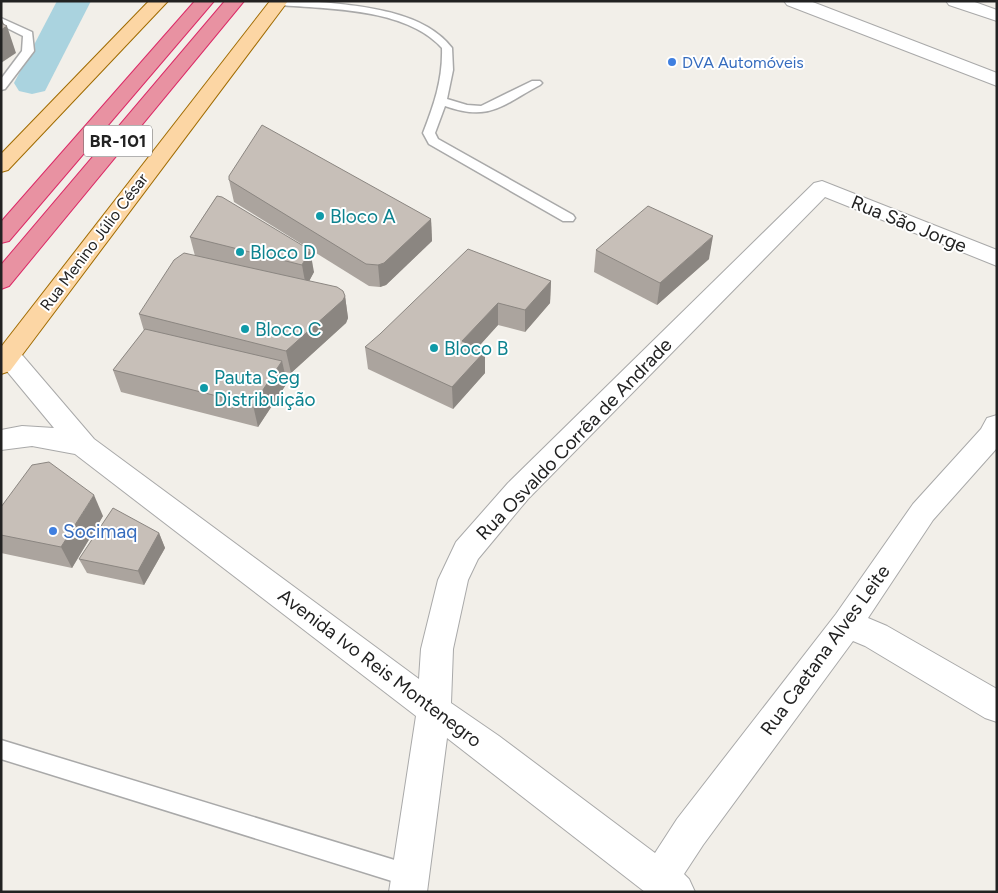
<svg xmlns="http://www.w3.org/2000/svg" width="998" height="893" font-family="Figtree,sans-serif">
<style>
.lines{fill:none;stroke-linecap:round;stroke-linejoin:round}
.river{fill:#aad3df;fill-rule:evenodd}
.service-casing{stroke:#a9a9a9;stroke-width:3}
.minor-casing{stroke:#a9a9a9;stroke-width:2}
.primary-casing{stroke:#a06b00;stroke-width:2}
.motorway-casing{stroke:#dc2a67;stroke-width:2}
.service{fill:#fff;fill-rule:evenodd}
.minor{fill:#fff;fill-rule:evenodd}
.primary{fill:#fcd6a4;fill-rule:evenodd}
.motorway{fill:#e892a2;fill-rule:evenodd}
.wall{fill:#aba49e}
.shaded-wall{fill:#8b8681}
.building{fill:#c7bfb8;stroke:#8b8681}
.shop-dot{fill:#3f7fe0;stroke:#fff;stroke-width:2}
.culture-dot{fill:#0f9aa8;stroke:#fff;stroke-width:2}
.labels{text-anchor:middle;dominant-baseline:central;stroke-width:4;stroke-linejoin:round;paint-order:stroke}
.far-shop-label{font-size:16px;fill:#366cbe;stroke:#fff;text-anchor:start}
.far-street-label{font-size:16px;fill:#222;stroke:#fff}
.shield{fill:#fff;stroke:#646464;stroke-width:1}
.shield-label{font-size:18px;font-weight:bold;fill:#222}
.culture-label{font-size:19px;fill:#0d838f;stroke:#fff;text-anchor:start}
.street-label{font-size:19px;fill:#222;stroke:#fff}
.shop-label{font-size:19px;fill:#366cbe;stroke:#fff;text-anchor:start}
</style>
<rect width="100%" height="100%" fill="#f2efe9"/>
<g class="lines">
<path class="river" d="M57 1H91L45 91 32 94 19 91 14 83Z"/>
<defs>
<g id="service">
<path d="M308 1C353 5 423 9 452 48L453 70 447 99 467 105 481 106 532 81H540L542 83 540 85C502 105 490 122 445 106L435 133 438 139 573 215 575 218 573 221H563L429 144 423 133C434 105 443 79 442 48 406 8 329 9 279 5L274 2Z"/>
<path d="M1 18 32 32 34 51 5 89 1 90V79L22 51 23 36 1 25Z"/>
<path d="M1 740 411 865 419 868 422 876 419 884 411 887 1 759Z"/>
</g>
<g id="minor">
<path d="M784 1H810L997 73V86L787 5Z"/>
<path d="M946 1H972L997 10V21L949 5Z"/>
<path d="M822 181 997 250V266L825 197 528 499 478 559 468 580 453 649 451 703 499 736 655 853 677 819 836 614 913 504 981 429 987 418 997 415V448L933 520 868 618 887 626 997 689V722L985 718 865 646 853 641 703 845 684 874 689 879 695 892H645L447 738 427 892H389L416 716 75 454 32 446 1 450V430L22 426 54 428 1 364V348L8 346 17 349 94 439 419 679 421 649 438 580 456 542 508 483 814 183Z"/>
</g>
<g id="primary">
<path d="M149 1H168L8 170 1 172V154Z"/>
<path d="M270 1H288L10 371 1 374V347Z"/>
</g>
<g id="motorway">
<path d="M195 1H214L9 241 1 243V222Z"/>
<path d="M225 1H244L9 286 1 289V265Z"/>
</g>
</defs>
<use href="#service" class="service-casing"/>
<use href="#minor" class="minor-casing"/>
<use href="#primary" class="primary-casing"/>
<use href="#motorway" class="motorway-casing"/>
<use href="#service" class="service"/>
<use href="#minor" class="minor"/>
<use href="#primary" class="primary"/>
<use href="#motorway" class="motorway"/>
</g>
<g class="wall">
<path d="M229 180 431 219 432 241 386 285 380 287 369 286 234 202Z"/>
<path d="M217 196 314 272 309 281 345 296 348 318 346 323 291 373 284 372 287 383 258 427 121 392 113 370 144 331 139 314 195 256 190 237Z"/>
<path d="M596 250 709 259 657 305 594 272Z"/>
<path d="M551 281 550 303 525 332 498 325 477 348 485 351V373L453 409 368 369 365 347Z"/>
<path d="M1 507 103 516 72 568 1 553Z"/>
<path d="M159 533 165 548 144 585 87 573 79 559Z"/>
</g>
<g class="shaded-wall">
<path d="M1 17 5 27 7 26 16 53 1 63Z"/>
<path d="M431 219 432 241 386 285 380 287 378 265Z"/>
<path d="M713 236 709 259 657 305 660 283Z"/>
<path d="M310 250 314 272 306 287 302 265Z"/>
<path d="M551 281 550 303 525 332V310Z"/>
<path d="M345 296 348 318 346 323 291 373 286 351Z"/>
<path d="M498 303V325L463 364 462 341Z"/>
<path d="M485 351V373L453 409 452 387Z"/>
<path d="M282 361 287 383 258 427 253 405Z"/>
<path d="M94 495 103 516 72 568 61 547Z"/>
<path d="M159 533 165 548 144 585 138 571Z"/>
</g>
<g class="building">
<path d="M1 23 7 26 1 30Z"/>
<path d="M262 125 431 219 384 263 378 265 366 264 229 180V176Z"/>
<path d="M217 196 222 197 310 250 302 265 190 237Z"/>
<path d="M648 206 713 236 660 283 596 250Z"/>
<path d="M468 249 551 281 525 310 498 303 462 341 485 351 452 387 365 347 380 334Z"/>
<path d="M184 253 337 287 343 291 345 296 343 300 286 351 139 314 174 260Z"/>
<path d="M145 329 282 361 253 405 113 370Z"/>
<path d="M49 462 94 495 61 547 1 535V507L32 465Z"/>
<path d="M113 508 159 533 138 571 79 559Z"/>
</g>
<g class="shop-dot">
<circle cx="672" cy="62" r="5"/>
<circle cx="53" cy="531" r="5"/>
</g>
<g class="culture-dot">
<circle cx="320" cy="216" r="5"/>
<circle cx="240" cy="252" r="5"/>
<circle cx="245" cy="329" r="5"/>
<circle cx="434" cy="348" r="5"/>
<circle cx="204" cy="388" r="5"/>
</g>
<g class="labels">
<g class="far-shop-label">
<text x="682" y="62">DVA Automóveis</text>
</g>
<g class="far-street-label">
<text transform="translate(94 242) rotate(-53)">Rua Menino Júlio César</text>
</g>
<rect class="shield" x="84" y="125.5" width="68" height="31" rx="4"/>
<g class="shield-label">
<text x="118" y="141">BR-101</text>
</g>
<g class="culture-label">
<text x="330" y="216">Bloco A</text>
<text x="250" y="252">Bloco D</text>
<text x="255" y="329">Bloco C</text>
<text x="444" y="348">Bloco B</text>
<text x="214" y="377">Pauta Seg<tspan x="214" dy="22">Distribuição</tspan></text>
</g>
<g class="street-label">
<text transform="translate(909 224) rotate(22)">Rua São Jorge</text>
<text transform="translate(574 439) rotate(-46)">Rua Osvaldo Corrêa de Andrade</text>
<text transform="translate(825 650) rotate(-54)">Rua Caetana Alves Leite</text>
<text transform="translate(380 668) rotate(37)">Avenida Ivo Reis Montenegro</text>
</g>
<g class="shop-label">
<text x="63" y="531">Socimaq</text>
</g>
</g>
<rect width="998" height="893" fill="none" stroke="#222222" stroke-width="5"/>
</svg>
